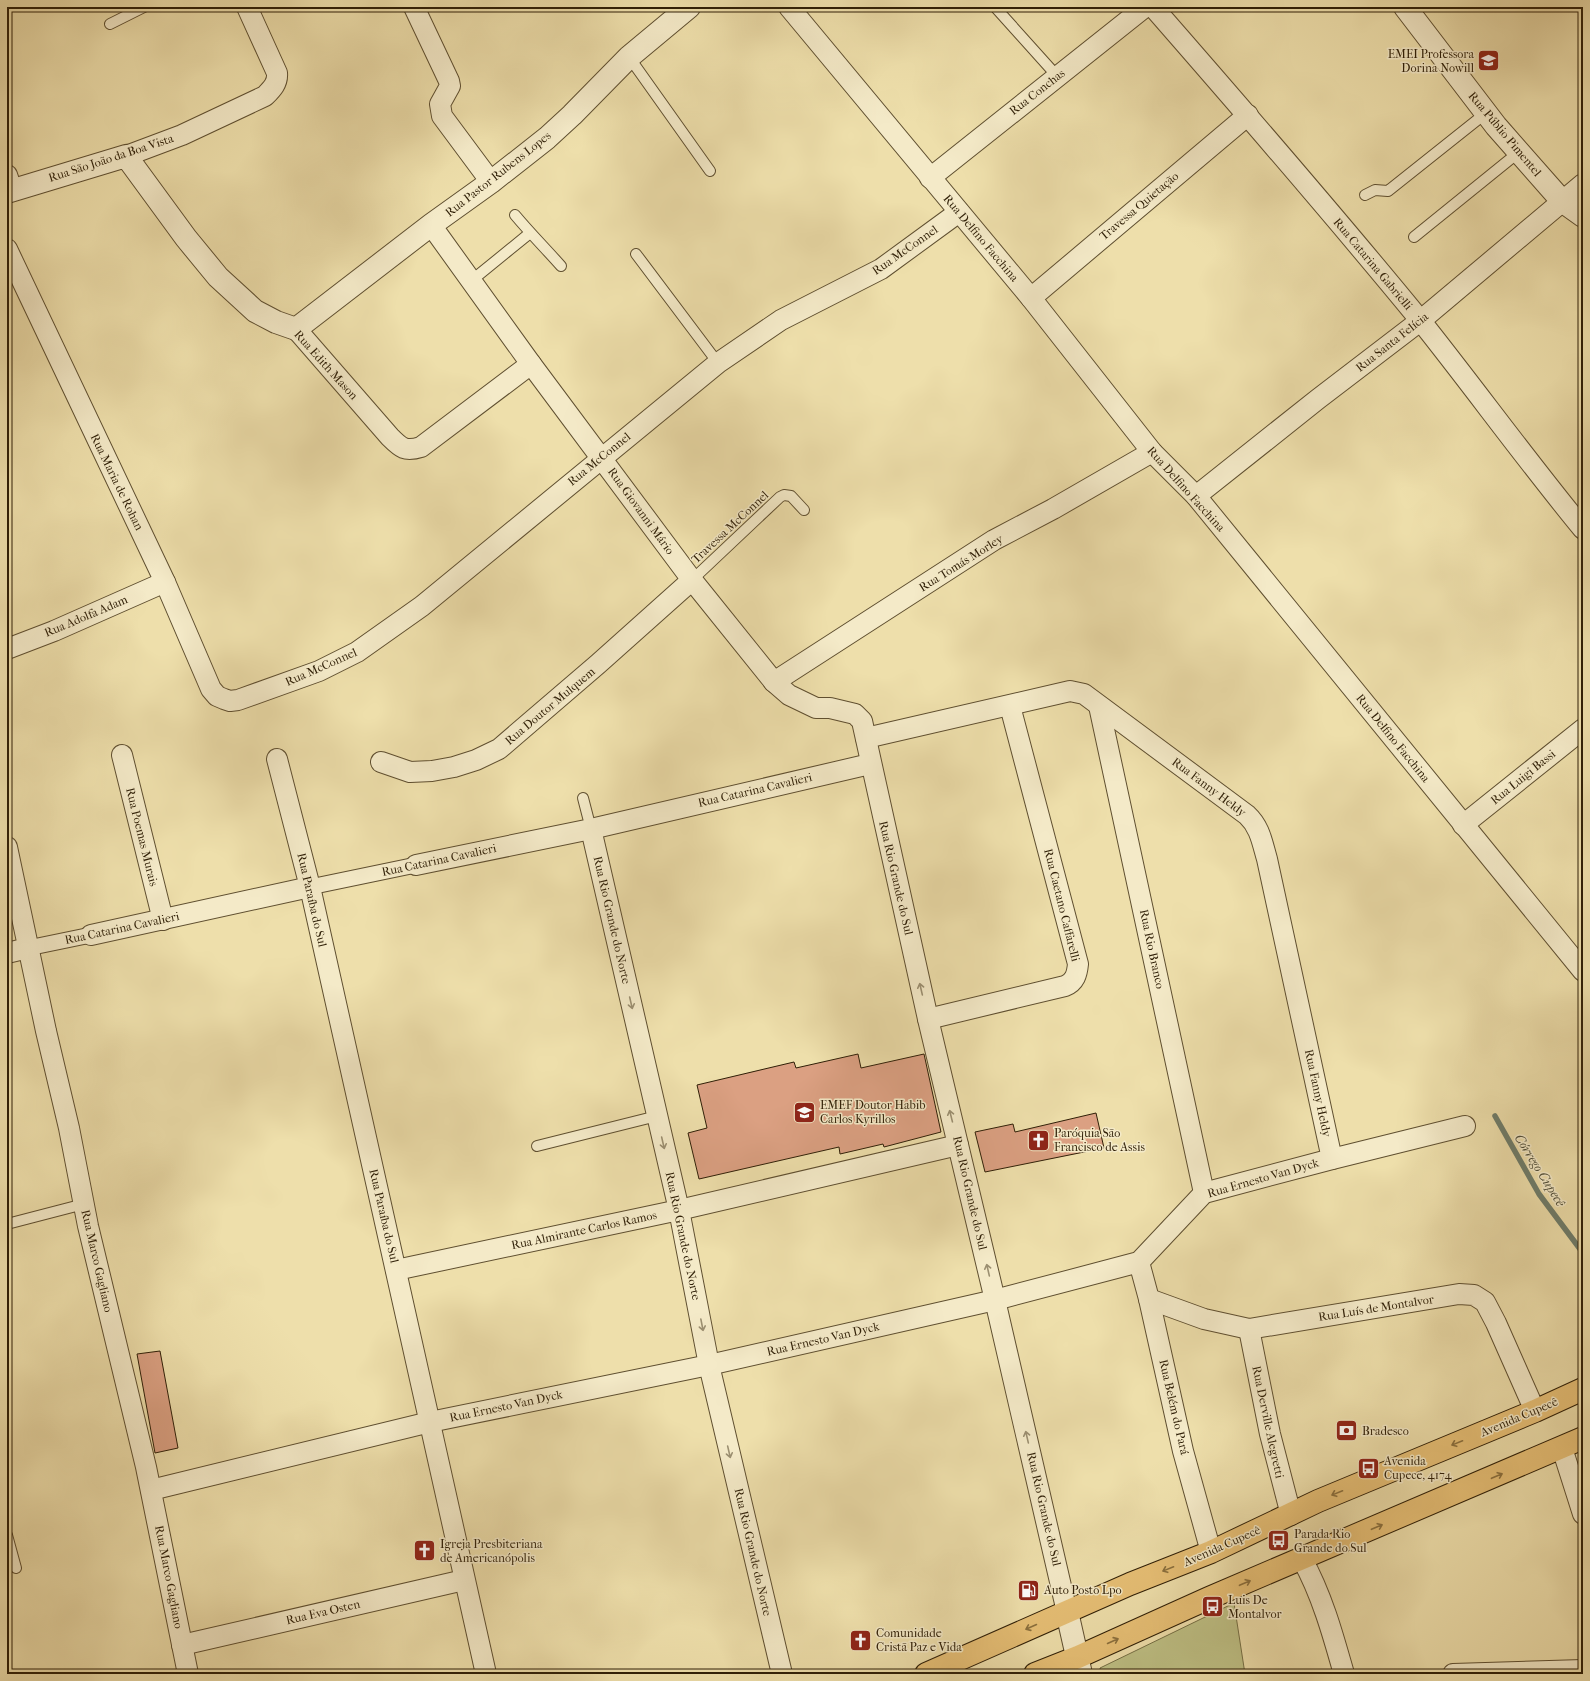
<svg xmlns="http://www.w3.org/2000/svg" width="1590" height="1681" font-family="'IM FELL French Canon',serif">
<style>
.green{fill:#bec085;stroke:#767046}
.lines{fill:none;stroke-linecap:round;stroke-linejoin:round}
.stream{stroke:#6f7d6b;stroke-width:5.5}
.building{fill:#dba082;stroke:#2f1f07}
.service-casing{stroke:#5f4f30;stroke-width:12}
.pedestrian-casing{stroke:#5f4f30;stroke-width:17}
.minor-casing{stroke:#5f4f30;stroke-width:22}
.tertiary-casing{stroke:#5f4f30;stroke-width:24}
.primary-casing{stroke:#2f1f07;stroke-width:24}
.service{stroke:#f4eac8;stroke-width:10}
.pedestrian{stroke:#f4eac8;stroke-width:15}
.minor{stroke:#f4eac8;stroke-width:20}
.tertiary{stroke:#f4eac8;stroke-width:22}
.primary{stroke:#e7c076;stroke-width:22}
.oneway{stroke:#9b8f71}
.oneway2{stroke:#8b703e}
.labels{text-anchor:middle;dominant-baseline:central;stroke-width:3;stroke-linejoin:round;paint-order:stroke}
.poi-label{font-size:12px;fill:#2f1f07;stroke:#f4eac8;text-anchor:start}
.street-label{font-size:12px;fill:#2f1f07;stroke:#f4eac8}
.water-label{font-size:13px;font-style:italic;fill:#4f4e39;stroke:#f4eac8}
</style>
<rect width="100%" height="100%" fill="#eedfab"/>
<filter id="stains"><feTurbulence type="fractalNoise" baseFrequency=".005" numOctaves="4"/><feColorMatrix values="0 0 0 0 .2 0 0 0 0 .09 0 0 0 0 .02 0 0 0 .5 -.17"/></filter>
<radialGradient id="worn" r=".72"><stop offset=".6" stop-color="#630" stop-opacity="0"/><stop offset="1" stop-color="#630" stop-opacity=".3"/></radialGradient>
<path class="green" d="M1234 1603 1245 1674H1101L1100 1668Z"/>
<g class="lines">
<path class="stream" d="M1495 1116 1539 1194 1583 1253"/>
</g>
<g class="building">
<path d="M858 1054 861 1068 924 1054 941 1132 884 1147 883 1144 840 1154 839 1147 699 1179 688 1133 707 1128 697 1085 794 1062 796 1068Z"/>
<path d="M1096 1113 1104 1148 985 1172 975 1132 1013 1124 1015 1132Z"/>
<path d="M160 1351 178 1448 155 1453 137 1354Z"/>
</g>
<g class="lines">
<defs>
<g id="service">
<path d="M995 7 1057 76"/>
<path d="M110 24 144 7"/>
<path d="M629 57 710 171"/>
<path d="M1365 195 1375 190 1388 191 1486 113"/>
<path d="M515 215C530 233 546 249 561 266"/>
<path d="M1414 237 1519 152"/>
<path d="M636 254 718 363"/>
<path d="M471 281 530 233"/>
<path d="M692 580 780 497 784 495 791 496 804 510"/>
<path d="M583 798 591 829"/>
<path d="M537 1146 657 1116"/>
<path d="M7 1224 84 1204"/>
<path d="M7 1535 16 1568"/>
</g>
<g id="pedestrian">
<path d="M310 887 416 865"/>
<path d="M28 948 91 935"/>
</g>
<g id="minor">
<path d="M414 7 449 81 450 86 440 104 442 116 491 182"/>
<path d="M789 7 1031 298 1152 452 1196 496 1583 971"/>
<path d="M1153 7C1243 110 1333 214 1420 320 1475 389 1527 461 1583 529"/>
<path d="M126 156 182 135 265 96C272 89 278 83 277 73L247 7"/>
<path d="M7 175 12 190"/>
<path d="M930 178 1145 7"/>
<path d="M431 225 531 364 692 580 774 682 789 695 816 708H830L855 714 862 721 928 1019 995 1300 1067 1612"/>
<path d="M7 249 165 582 211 689 217 696 224 699 230 701 238 700 319 671 357 652 422 606 718 363 781 320 881 269 959 212"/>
<path d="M1031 298 1248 115"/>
<path d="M296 329 390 437C401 448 405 452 421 447L531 364"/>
<path d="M1196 496 1318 399 1420 321 1583 184"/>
<path d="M7 649 54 631 165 582"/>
<path d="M774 682 994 540 1053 509 1152 452"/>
<path d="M1099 706 1204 1193"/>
<path d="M866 738 1070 691 1084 694 1247 815C1260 827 1262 842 1267 859L1332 1159"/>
<path d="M122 755 163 920"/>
<path d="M277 759 310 887 486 1674"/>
<path d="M381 762 410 772 432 771 454 767 476 760 499 749 598 664 692 580"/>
<path d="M1463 825 1583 729"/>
<path d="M591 829 679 1210 709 1365 782 1674"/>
<path d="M7 847 46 1031 69 1128 88 1226 146 1467 188 1674"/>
<path d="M416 865 591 829 870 764"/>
<path d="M91 935 310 887"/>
<path d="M7 953 28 948"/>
<path d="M928 1019 1065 986C1075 982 1077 974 1078 964L1010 706"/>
<path d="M1139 1262 1149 1299 1183 1451 1211 1552"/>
<path d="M396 1270 679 1210 958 1145"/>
<path d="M1149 1299 1204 1319 1249 1329 1459 1294 1474 1295 1485 1302 1496 1323 1535 1411"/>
<path d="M1249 1329 1270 1434 1291 1515"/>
<path d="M1562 1448 1583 1514"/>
<path d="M151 1490 430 1422 709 1365 995 1300 1139 1262 1204 1193 1332 1159 1465 1126"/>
<path d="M1302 1559C1322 1595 1333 1635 1344 1674"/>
<path d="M182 1645 464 1580"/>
<path d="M1453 1674 1583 1670"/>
</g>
<g id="tertiary">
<path d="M1405 7 1496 126 1562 201 1583 216"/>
<path d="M7 192 126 156 186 238 218 277 255 311 276 322 296 329 431 225 491 182 547 138 572 115 629 57 689 7"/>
<path d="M1067 1612 1081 1674"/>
</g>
<g id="primary">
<path d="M926 1674 1130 1584 1211 1552 1318 1501 1535 1411 1583 1389"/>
<path d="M1035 1674 1078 1657 1209 1598 1583 1438"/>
</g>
</defs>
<use href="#service" class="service-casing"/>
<use href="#pedestrian" class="pedestrian-casing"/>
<use href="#minor" class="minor-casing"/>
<use href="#tertiary" class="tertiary-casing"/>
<use href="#primary" class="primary-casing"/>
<use href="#service" class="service"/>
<use href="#pedestrian" class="pedestrian"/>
<use href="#minor" class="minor"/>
<use href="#tertiary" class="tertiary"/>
<use href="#primary" class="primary"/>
</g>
<defs><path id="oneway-shaft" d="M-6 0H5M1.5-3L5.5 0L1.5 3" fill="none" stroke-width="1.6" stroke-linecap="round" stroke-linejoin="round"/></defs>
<g class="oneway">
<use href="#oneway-shaft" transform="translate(921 989) rotate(-103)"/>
<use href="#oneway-shaft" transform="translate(631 1003) rotate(77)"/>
<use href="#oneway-shaft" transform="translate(951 1116) rotate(-104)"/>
<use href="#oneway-shaft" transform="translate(663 1143) rotate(77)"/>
<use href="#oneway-shaft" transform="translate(988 1270) rotate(-103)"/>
<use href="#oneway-shaft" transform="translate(702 1325) rotate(79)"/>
<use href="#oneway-shaft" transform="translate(1027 1437) rotate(-103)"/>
<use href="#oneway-shaft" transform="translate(729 1452) rotate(77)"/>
</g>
<g class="oneway2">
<use href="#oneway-shaft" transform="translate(1457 1443) rotate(158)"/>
<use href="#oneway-shaft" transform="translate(1497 1476) rotate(-23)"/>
<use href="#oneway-shaft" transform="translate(1337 1493) rotate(158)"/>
<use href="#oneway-shaft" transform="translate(1377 1527) rotate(-23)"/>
<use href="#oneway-shaft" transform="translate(1168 1569) rotate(158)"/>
<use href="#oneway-shaft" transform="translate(1245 1583) rotate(-23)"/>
<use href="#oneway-shaft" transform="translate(1031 1627) rotate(156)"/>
<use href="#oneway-shaft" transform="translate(1113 1641) rotate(-24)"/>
</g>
<defs>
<symbol id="school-square" viewBox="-11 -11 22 22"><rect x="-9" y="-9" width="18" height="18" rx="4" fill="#8f2418" stroke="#f4eac8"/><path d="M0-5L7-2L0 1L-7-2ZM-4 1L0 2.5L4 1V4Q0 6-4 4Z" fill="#fff"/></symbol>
<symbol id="church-square" viewBox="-11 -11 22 22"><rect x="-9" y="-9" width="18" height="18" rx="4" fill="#8f2418" stroke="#f4eac8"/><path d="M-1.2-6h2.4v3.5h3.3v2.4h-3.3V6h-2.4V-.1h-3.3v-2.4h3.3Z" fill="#fff"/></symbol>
<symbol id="bank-square" viewBox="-11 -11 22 22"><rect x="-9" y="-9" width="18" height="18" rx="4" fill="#8f2418" stroke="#f4eac8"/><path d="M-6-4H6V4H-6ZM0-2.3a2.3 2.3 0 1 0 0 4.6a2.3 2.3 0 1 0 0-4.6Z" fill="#fff"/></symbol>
<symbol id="bus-square" viewBox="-11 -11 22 22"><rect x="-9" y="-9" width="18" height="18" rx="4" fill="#8f2418" stroke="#f4eac8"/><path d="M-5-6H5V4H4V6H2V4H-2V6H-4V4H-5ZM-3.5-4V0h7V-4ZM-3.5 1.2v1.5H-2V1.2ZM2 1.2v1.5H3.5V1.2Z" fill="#fff"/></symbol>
<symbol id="fuel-square" viewBox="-11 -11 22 22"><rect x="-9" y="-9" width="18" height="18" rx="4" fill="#8f2418" stroke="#f4eac8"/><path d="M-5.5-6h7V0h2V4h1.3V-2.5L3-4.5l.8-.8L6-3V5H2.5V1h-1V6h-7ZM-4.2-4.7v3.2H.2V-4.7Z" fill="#fff"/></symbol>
</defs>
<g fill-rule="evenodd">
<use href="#school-square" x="1476" y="48" width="25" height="25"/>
<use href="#school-square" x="792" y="1100" width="25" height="25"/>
<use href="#church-square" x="1026" y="1128" width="25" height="25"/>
<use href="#bank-square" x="1334" y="1418" width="25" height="25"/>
<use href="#bus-square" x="1356" y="1456" width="25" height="25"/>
<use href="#bus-square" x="1266" y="1528" width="25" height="25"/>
<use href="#church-square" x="412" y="1538" width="25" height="25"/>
<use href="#fuel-square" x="1016" y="1578" width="25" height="25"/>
<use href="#bus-square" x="1200" y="1594" width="25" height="25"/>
<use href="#church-square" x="848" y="1628" width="25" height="25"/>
</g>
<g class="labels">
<g class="poi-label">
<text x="1474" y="54" text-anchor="end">EMEI Professora<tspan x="1474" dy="14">Dorina Nowill</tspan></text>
<text x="820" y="1105">EMEF Doutor Habib<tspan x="820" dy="14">Carlos Kyrillos</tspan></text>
<text x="1054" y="1133">Paróquia São<tspan x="1054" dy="14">Francisco de Assis</tspan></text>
<text x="1362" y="1431">Bradesco</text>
<text x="1384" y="1461">Avenida<tspan x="1384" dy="14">Cupece, 4174</tspan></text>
<text x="1294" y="1534">Parada Rio<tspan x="1294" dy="14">Grande do Sul</tspan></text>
<text x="440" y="1544">Igreja Presbiteriana<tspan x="440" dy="14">de Americanópolis</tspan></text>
<text x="1044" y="1590">Auto Posto Lpo</text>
<text x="1228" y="1600">Luis De<tspan x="1228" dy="14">Montalvor</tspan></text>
<text x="876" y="1633">Comunidade<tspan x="876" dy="14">Cristã Paz e Vida</tspan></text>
</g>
<g class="street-label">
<text transform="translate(1037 92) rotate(-38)">Rua Conchas</text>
<text transform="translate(1505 134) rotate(50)">Rua Públio Pimentel</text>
<text transform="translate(111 158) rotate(-18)">Rua São João da Boa Vista</text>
<text transform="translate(498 174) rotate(-38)">Rua Pastor Rubens Lopes</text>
<text transform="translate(1139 206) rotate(-40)">Travessa Quietação</text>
<text transform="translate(981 238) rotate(50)">Rua Delfino Facchina</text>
<text transform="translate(905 250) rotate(-35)">Rua McConnel</text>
<text transform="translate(1373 264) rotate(50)">Rua Catarina Gabrielli</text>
<text transform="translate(1392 342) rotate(-38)">Rua Santa Felícia</text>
<text transform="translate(326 365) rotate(48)">Rua Edith Mason</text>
<text transform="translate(599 459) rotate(-39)">Rua McConnel</text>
<text transform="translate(117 482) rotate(64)">Rua Maria de Rohan</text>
<text transform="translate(1186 489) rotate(48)">Rua Delfino Facchina</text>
<text transform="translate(641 511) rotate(54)">Rua Giovanni Mário</text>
<text transform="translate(730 527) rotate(-43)">Travessa McConnel</text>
<text transform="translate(961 563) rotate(-32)">Rua Tomás Morley</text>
<text transform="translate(86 616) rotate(-23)">Rua Adolfa Adam</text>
<text transform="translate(321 667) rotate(-24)">Rua McConnel</text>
<text transform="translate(550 706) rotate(-40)">Rua Doutor Mulquem</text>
<text transform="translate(1393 738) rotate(51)">Rua Delfino Facchina</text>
<text transform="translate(1523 777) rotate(-39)">Rua Luigi Bassi</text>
<text transform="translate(1209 787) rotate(37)">Rua Fanny Heldy</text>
<text transform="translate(755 790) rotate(-13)">Rua Catarina Cavalieri</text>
<text transform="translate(142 837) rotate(76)">Rua Poemas Murais</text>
<text transform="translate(439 860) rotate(-12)">Rua Catarina Cavalieri</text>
<text transform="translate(896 878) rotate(77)">Rua Rio Grande do Sul</text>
<text transform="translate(312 900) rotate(77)">Rua Paraíba do Sul</text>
<text transform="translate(1062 905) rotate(76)">Rua Caetano Caffarelli</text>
<text transform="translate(612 920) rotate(77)">Rua Rio Grande do Norte</text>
<text transform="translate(122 928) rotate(-12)">Rua Catarina Cavalieri</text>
<text transform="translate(1152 949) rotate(78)">Rua Rio Branco</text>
<text transform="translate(1318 1093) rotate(78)">Rua Fanny Heldy</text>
<text transform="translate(1263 1178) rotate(-16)">Rua Ernesto Van Dyck</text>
<text transform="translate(970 1193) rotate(77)">Rua Rio Grande do Sul</text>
<text transform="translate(384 1216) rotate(77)">Rua Paraíba do Sul</text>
<text transform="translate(584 1230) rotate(-12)">Rua Almirante Carlos Ramos</text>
<text transform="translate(683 1236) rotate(78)">Rua Rio Grande do Norte</text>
<text transform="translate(97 1261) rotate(77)">Rua Marco Gagliano</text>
<text transform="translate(1376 1308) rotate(-9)">Rua Luís de Montalvor</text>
<text transform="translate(823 1339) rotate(-13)">Rua Ernesto Van Dyck</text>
<text transform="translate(506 1406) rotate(-12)">Rua Ernesto Van Dyck</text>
<text transform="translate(1174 1407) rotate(77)">Rua Belém do Pará</text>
<text transform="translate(1519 1417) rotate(-23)">Avenida Cupecê</text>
<text transform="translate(1268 1422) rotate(78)">Rua Derville Alegretti</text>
<text transform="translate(1044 1509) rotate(77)">Rua Rio Grande do Sul</text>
<text transform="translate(1222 1546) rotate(-24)">Avenida Cupecê</text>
<text transform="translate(753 1552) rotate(77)">Rua Rio Grande do Norte</text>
<text transform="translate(169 1577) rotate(79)">Rua Marco Gagliano</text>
<text transform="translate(323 1612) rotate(-13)">Rua Eva Osten</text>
</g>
<g class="water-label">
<text transform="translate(1540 1170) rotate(58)">Córrego Cupecê</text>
</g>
</g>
<rect width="1590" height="1681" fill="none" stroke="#eedfab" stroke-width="24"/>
<rect x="8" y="8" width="1574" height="1665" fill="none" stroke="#2f1f07" stroke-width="2"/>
<rect x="12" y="12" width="1566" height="1657" fill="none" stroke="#2f1f07"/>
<rect width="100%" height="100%" filter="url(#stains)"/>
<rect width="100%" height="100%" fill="url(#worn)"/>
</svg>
